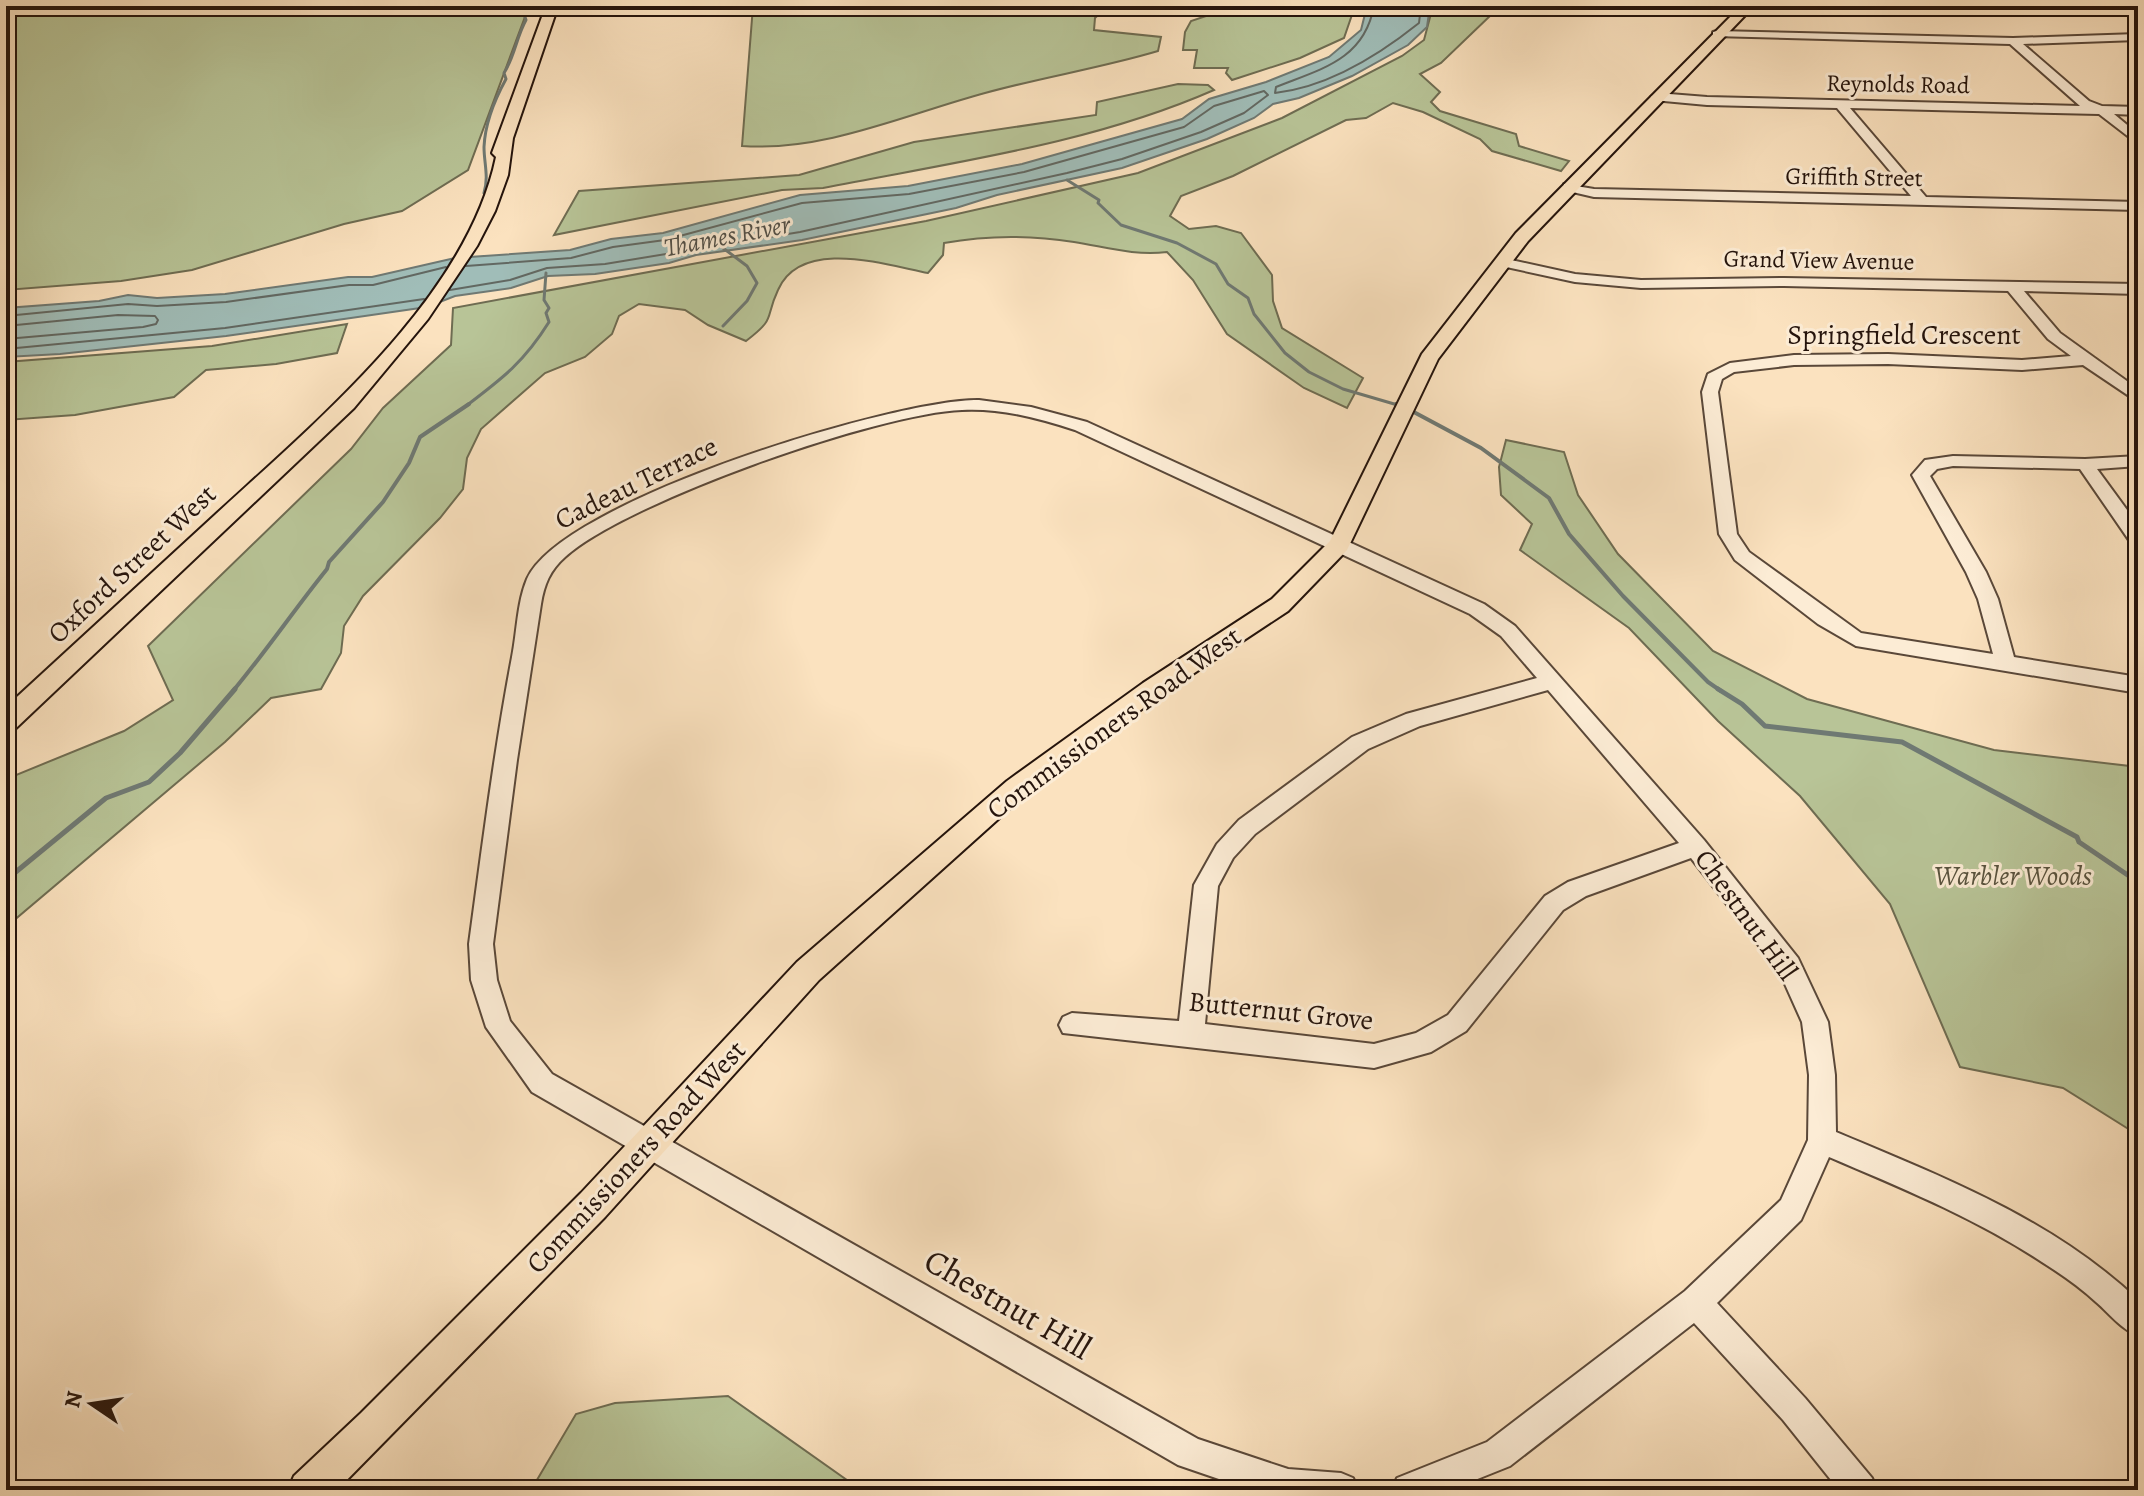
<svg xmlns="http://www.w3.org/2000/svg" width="2144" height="1496" font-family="Alegreya,serif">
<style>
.green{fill:#b8c497;stroke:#6e6c52;stroke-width:2}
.water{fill:#a0bdb8;stroke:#6f7973;stroke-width:2}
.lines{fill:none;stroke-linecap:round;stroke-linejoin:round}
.shore{stroke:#626862;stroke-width:2}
.stream-far2{stroke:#6f7973;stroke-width:3}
.stream-far1{stroke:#6f7973;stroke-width:4}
.stream{stroke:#6f7973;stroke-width:5}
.minor-casing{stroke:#5a4839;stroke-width:4}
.major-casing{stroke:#25140c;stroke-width:4}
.minor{fill:#fcecd5;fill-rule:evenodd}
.major{fill:#fbe2bf;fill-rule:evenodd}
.labels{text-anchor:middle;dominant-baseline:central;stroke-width:6;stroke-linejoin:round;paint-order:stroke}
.far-street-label{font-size:24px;fill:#25140c;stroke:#fcecd5}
.far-water-label{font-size:26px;font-style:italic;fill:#504f48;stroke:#fcecd5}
.street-label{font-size:28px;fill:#25140c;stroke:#fcecd5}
.park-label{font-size:28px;font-style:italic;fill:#58523d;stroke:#fcecd5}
.near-street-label{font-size:34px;fill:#25140c;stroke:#fcecd5}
</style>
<rect width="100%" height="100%" fill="#fbe2bf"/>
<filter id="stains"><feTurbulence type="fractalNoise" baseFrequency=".0025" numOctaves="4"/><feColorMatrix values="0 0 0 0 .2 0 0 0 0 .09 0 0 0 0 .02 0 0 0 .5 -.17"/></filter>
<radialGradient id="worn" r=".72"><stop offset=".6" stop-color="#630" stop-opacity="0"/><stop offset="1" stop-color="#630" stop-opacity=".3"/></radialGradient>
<g class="green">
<path d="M6 6H529L468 170 402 211 344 224 192 270 121 281 6 290Z"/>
<path d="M753 6H1107L1095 18 1094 30 1161 37 1158 51C1101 68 1043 77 985 93 907 114 824 152 742 146Z"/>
<path d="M1236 6H1355L1344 38 1300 58 1232 80 1226 73 1228 68H1194L1197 50H1183L1185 32 1191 21Z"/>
<path d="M1433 6H1538L1562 12 1537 9 1492 14 1441 63 1420 74 1440 92 1431 102 1440 111 1516 134 1519 146 1569 161 1561 171 1492 151 1480 139 1423 112 1393 103 1366 118 1346 120 1233 176 1181 196 1170 216 1189 229 1216 226 1241 233 1272 275 1273 301 1282 328 1363 378 1347 408 1304 388 1227 334 1193 280 1167 252C1134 256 1106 247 1074 242 1030 235 988 235 944 243L943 255 928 273C886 265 801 237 778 290 764 320 777 317 746 341L708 325 685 310 639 304 619 316 612 334 585 357 545 373 481 429 467 458 463 489 440 518 363 596 344 626 341 653 321 689 271 698 225 742 6 927V786L16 775 124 731 173 700 148 646 351 449 383 408 451 345 453 308 926 221 1138 173 1282 118 1402 56 1424 40Z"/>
<path d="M1178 84 1208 85 1214 90C1091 144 954 162 823 188L782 190 554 235 579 191 799 175 914 142 1096 115 1097 102Z"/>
<path d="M347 324 337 353 276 364 206 370 174 397 75 415 6 420V362L212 346Z"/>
<path d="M1506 440 1564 452 1578 495 1618 554 1713 651 1807 699 1994 750 2138 767V1135L2063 1088 1960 1067 1890 904 1800 796 1718 721 1629 628 1520 550 1532 524 1501 495 1499 467Z"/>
<path d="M728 1396 861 1490H531L576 1414 615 1403Z"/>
</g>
<path class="water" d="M1367 6H1430L1427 27 1408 45 1352 76 1299 98 1273 104 1254 118 1207 139 1122 168 997 195 956 208 802 240 696 255 669 263 595 274 548 276 511 288 455 296 427 307 226 336 60 354 6 357V308L99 301 128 295 157 298 225 294 348 277H372L455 258 570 250 611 239 663 233 800 195 908 186 1022 164 1182 119 1209 99 1266 82 1329 57 1361 30Z"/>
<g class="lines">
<g class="shore">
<path d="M1374 6C1364 60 1321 69 1276 87L1275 93C1328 87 1379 55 1419 23L1421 6"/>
<path d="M450 290 510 280 547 268 605 264 800 232 1067 173 1122 159 1201 132 1244 113 1268 95 1264 91 1214 106 1184 127 1024 172 909 194 802 203 665 240 613 247 571 258 466 266"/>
<path d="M6 316 128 304 157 306 226 302 349 285H373L446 267"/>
<path d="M6 326 118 315 155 316 158 320 156 324 143 327 6 339"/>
<path d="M6 349 225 328 424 299"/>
</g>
<g class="stream-far2">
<path d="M1067 180 1099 200 1098 203 1121 225 1177 243 1216 264 1228 284 1248 298 1254 314 1285 353 1309 372 1343 389 1401 406"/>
<path d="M484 193C489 177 484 163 484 147 485 124 495 99 506 79L504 73C515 56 516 38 526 20L524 14 529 6"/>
<path d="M723 248 747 266 757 283 747 301 723 326"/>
<path d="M466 406C503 378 524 362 549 322L546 313 549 308 544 300 546 273"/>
</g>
<g class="stream-far1">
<path d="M1396 404 1401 406"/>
<path d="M1410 410 1481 448 1549 498 1569 534 1623 596 1708 682 1721 691"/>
<path d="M233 691C267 650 294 610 327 569L329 562 383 502 409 463 420 437 469 404"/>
</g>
<g class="stream">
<path d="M1718 689 1742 704 1765 726 1902 742 2077 837 2079 842 2138 882"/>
<path d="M6 880 106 798 149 782 180 753 235 689"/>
</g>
<defs>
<g id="minor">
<path d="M1717 31 2013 38 2138 34V40L2023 44 2089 101 2102 106 2138 107V115L2114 114 2138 134V144L2099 114 1850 108 1926 197 2138 202V210L1594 197 1564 190V184L1594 189 1911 196 1837 108 1707 105 1653 100 1651 97 1657 93 1707 97 2080 106 2010 44 1713 36V32Z"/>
<path d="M1502 258 1575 274 1641 280 1784 278 2138 284V294L2024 291 2060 333 2138 389V402L2083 365 2022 370 1888 364 1794 365 1734 372 1722 379 1718 392 1737 534 1749 552 1861 633 1993 654 1978 599 1966 572 1912 475 1925 460 1953 456 2085 459 2138 456V466L2097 469 2138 525V545L2131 543 2080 469 1953 466 1937 469 1930 476 1986 572 1998 599 2014 657 2138 677V693L1856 646 1818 624 1735 560 1719 534 1702 392 1708 374 1730 363 1794 355 1888 354 2022 360 2071 356 2048 339 2008 291 1784 286 1641 288 1575 282 1497 265 1495 262Z"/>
<path d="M979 400 1031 407 1087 422 1484 604 1515 626 1704 840 1798 958 1828 1022 1835 1075 1836 1132C1943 1177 2052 1219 2138 1300V1336C2121 1329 2110 1314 2096 1302 2080 1287 2061 1274 2042 1262 1975 1218 1902 1188 1829 1157L1801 1220 1717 1303 1805 1398 1872 1478 1877 1490H1839L1783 1420 1694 1323 1510 1466 1450 1490H1392L1397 1478 1487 1442 1685 1291 1781 1200 1808 1140 1809 1075 1802 1022 1780 973 1691 858 1586 896 1563 910 1466 1031 1431 1052 1374 1068 1063 1033 1059 1025 1063 1017 1072 1013 1179 1021 1194 885 1217 844 1239 820 1352 737 1406 714 1537 678 1501 636 1470 614 1075 430C1038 418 1001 408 962 410 878 413 626 502 565 557 550 570 544 585 541 604L517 760 493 944 497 980 510 1021 552 1074 1198 1439 1288 1469 1341 1473 1353 1478 1358 1490H1251L1178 1465 532 1092 486 1027 471 980 469 944C482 848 494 752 512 657 517 632 517 603 527 579 561 501 895 399 979 400ZM1548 690 1679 843 1568 882 1545 896 1448 1015 1416 1033 1374 1044 1205 1024 1218 886 1233 858 1255 834 1368 749 1420 726Z"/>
</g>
<g id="major">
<path d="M546 6H558L513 138 508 175 495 211 477 246 428 319 354 408 15 729 6 731V707C76 643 146 578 216 514 317 421 467 297 496 157L492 153Z"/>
<path d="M1741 6H1754L1528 241 1438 359 1347 550 1288 611 1161 695 1025 795 819 980 605 1217 337 1490H288L294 1476 361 1413 581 1193 797 962 1007 781 1143 683 1272 599 1330 541 1422 354 1516 233Z"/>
</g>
</defs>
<use href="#minor" class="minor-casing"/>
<use href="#major" class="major-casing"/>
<use href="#minor" class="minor"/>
<use href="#major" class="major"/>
</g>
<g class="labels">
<g class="far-street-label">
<text transform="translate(1898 84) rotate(1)">Reynolds Road</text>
<text transform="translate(1854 177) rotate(1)">Griffith Street</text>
<text transform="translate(1819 260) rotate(1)">Grand View Avenue</text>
</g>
<g class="far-water-label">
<text transform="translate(727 236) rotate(-11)">Thames River</text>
</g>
<g class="street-label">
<text x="1904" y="335">Springfield Crescent</text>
<text transform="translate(636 483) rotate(-26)">Cadeau Terrace</text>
<text transform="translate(132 564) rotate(-43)">Oxford Street West</text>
<text transform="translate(1114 723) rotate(-36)">Commissioners Road West</text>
<text transform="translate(1746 915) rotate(54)">Chestnut Hill</text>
<text transform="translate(1281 1011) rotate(6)">Butternut Grove</text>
<text transform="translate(636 1157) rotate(-47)">Commissioners Road West</text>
</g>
<g class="park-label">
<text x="2013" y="876">Warbler Woods</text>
</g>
<g class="near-street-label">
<text transform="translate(1008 1304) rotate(30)">Chestnut Hill</text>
</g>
</g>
<rect width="2144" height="1496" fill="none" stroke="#fbe2bf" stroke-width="32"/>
<rect x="8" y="8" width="2128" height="1480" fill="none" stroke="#25140c" stroke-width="4"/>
<rect x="16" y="16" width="2112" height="1464" fill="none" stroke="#25140c" stroke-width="2"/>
<g transform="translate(92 1404) rotate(283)" stroke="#fcecd5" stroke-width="6" paint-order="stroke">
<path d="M0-6L14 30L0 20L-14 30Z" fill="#25140c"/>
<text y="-12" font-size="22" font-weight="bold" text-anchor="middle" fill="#25140c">N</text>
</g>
<rect width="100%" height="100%" filter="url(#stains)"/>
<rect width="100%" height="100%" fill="url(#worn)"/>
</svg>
